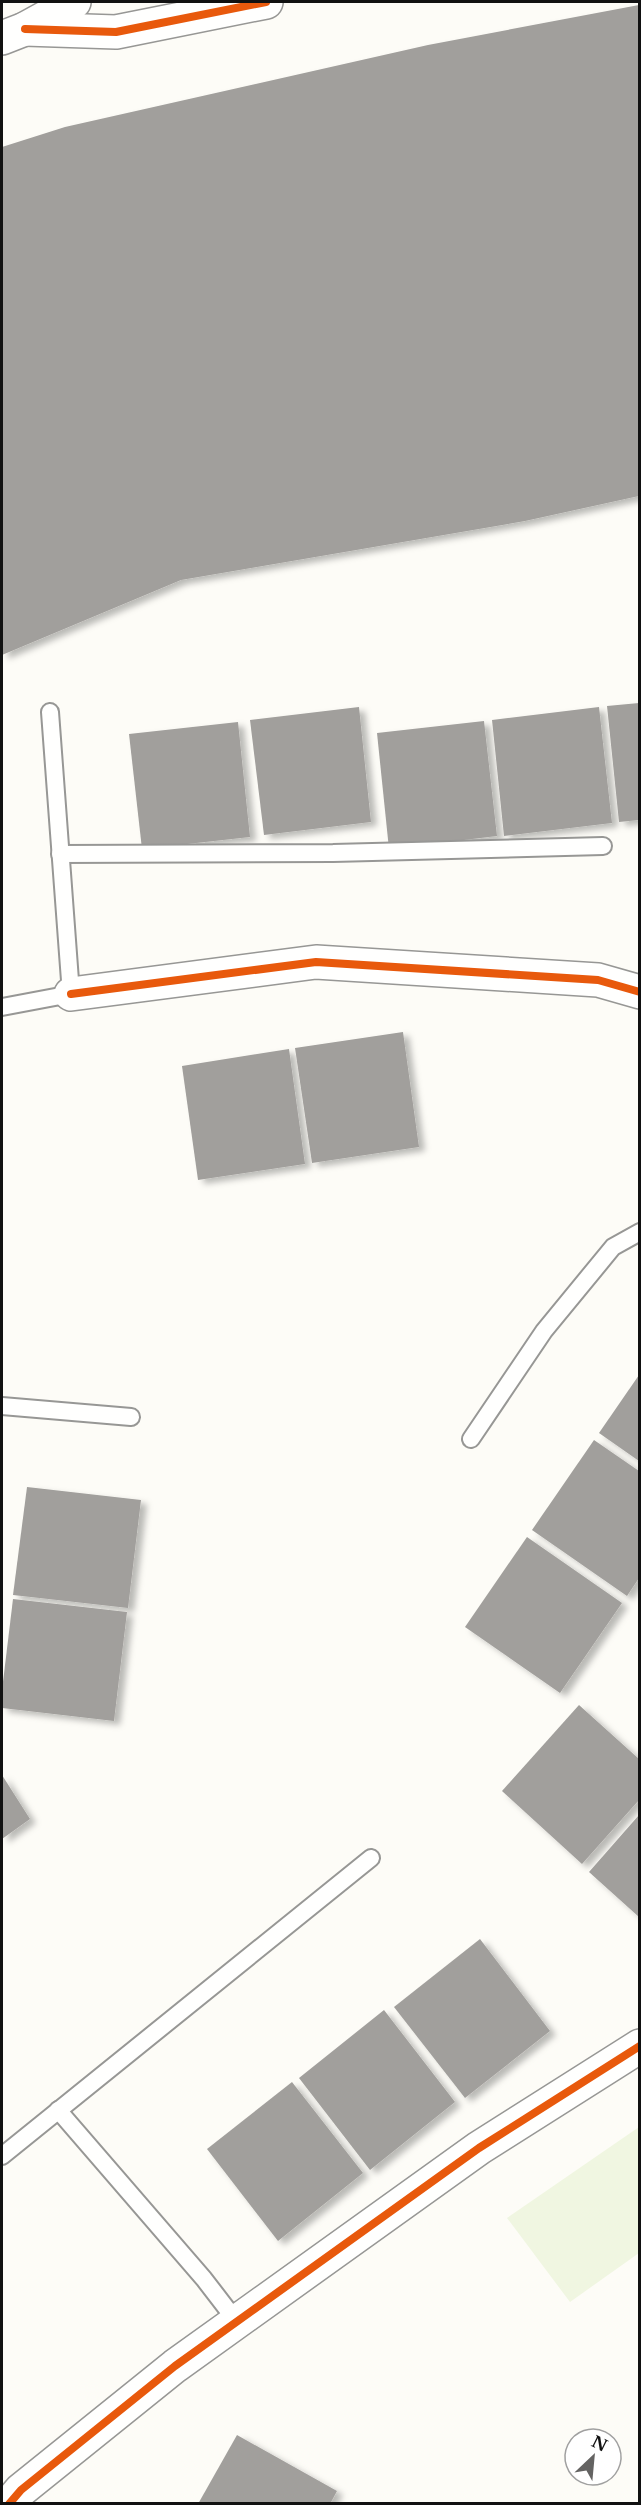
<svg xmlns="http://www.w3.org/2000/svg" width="641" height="2505" font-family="'Libre Baskerville',serif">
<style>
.pitch{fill:#f0f6e1}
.building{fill:#a19f9c;filter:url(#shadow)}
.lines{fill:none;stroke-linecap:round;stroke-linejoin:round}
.service-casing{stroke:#979795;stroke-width:20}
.minor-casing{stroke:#979795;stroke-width:36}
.service{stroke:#fffffe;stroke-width:16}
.minor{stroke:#fffffe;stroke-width:33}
.cycleway-casing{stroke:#fff;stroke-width:11}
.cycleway{stroke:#e8590c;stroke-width:8}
</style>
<defs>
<filter id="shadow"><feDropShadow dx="6" dy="4" stdDeviation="3" flood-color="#0004"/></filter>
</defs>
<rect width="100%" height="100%" fill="#fdfcf7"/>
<path class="pitch" d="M639 2127V2253L570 2302 507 2218Z"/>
<g class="building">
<path d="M639 5V496L525 521 181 580 2 655V147L65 127 428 45Z"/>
<path d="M639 703V820L619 822 607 706Z"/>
<path d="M359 707 371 822 264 835 250 720Z"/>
<path d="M599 707 612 823 504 836 492 720Z"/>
<path d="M484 721 497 836 389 849 377 733Z"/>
<path d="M238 722 250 837 142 849 129 734Z"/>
<path d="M403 1032 419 1147 312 1163 295 1048Z"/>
<path d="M289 1049 305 1164 198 1180 182 1066Z"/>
<path d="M639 1375V1461L599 1433Z"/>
<path d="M594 1440 639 1471V1578L627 1596 532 1530Z"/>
<path d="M27 1487 141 1500 128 1608 13 1595Z"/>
<path d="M527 1537 622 1603 560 1693 465 1627Z"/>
<path d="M13 1599 127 1612 114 1721 2 1708V1690Z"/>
<path d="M579 1705 639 1759V1800L582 1864 502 1791Z"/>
<path d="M2 1775 30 1819 2 1839Z"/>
<path d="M639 1815V1917L589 1872Z"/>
<path d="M480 1939 550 2031 465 2098 394 2007Z"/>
<path d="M384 2010 455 2102 370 2170 299 2078Z"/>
<path d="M292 2082 363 2173 278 2241 207 2149Z"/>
<path d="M237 2435 337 2491 330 2504H198Z"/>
</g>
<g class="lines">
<defs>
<g id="service">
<path d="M60 854 333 853 603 846"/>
<path d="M2 1007 71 994 50 712"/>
<path d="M2 1406 131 1417"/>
<path d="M471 1439 544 1331 613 1247 640 1232"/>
<path d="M58 2110 204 2279 237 2322"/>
<path d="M2 2156 371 1858"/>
</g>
<g id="minor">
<path d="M25 29 116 32 266 2"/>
<path d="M2 38 25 29 74 2"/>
<path d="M71 994 316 962 598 980 640 992"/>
<path d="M9 2504 21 2490 175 2366 479 2148 640 2046"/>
</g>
</defs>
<use href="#service" class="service-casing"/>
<use href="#minor" class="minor-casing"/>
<use href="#service" class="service"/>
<use href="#minor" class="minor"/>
<defs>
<g id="cycleway">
<path d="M25 29 116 32 266 2"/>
<path d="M71 994 316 962 598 980 640 992"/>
<path d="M9 2504 21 2490 175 2366 479 2148 640 2046"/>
</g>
</defs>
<use href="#cycleway" class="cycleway-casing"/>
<use href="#cycleway" class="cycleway"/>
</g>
<rect width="641" height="2505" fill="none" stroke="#111111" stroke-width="6"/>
<g transform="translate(593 2457) rotate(26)"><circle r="28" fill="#ffffff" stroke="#a0a0a0" stroke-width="1.5"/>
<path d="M0-4.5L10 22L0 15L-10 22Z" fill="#646362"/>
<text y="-9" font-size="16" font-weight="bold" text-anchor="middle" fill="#111111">N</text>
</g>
</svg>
